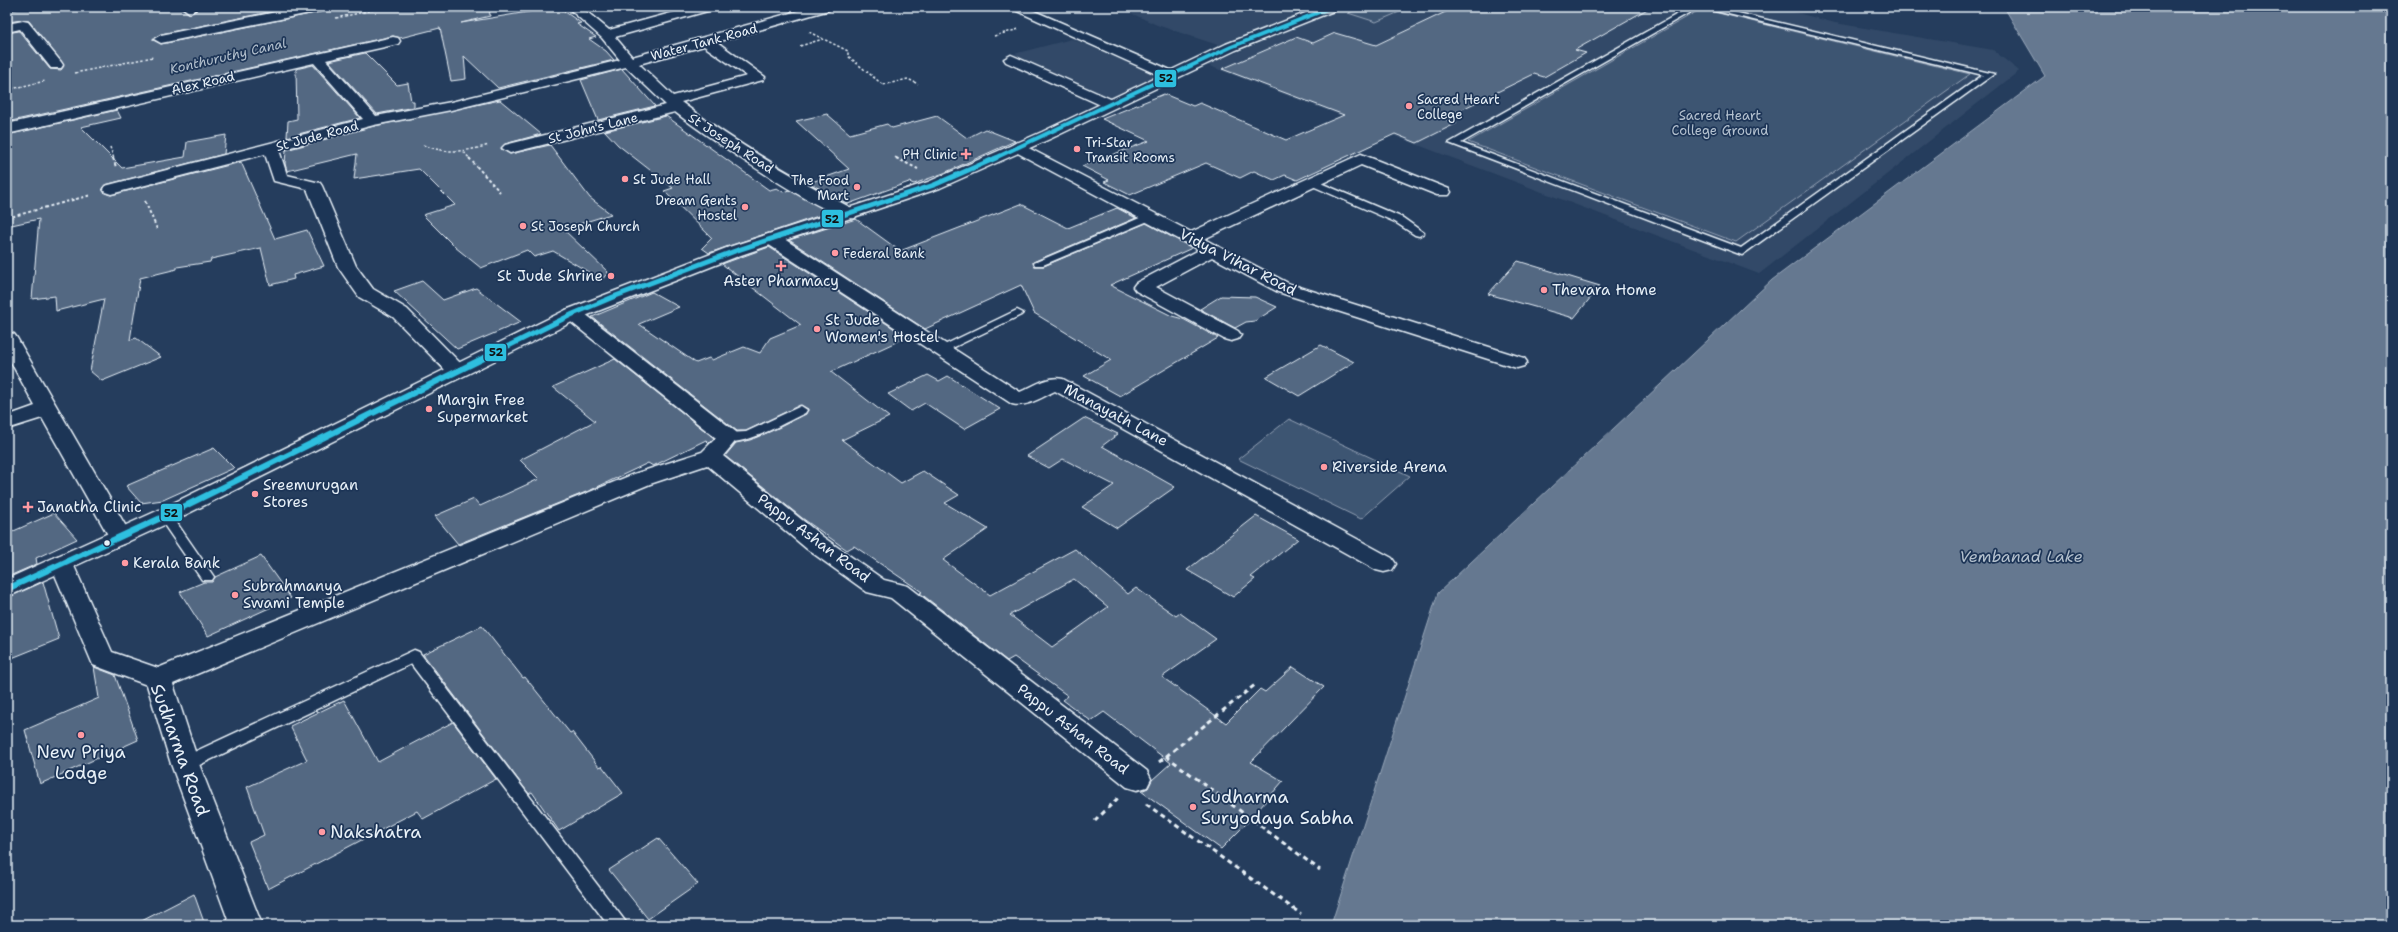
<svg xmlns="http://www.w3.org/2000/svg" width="2398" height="932" font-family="'Shantell Sans',sans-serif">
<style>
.built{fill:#334a68}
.green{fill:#3e5472;stroke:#93a2b5}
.water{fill:#657890;stroke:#99a8ba}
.building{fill:#536782;stroke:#e8f1f8;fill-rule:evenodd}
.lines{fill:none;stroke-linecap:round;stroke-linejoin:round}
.lane-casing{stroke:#e8f1f8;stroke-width:3}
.street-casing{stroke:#e8f1f8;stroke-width:3}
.secondary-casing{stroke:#e8f1f8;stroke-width:3}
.path-far2{stroke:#e8f1f8;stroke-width:1.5;stroke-dasharray:2.5 2;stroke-linecap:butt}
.path-far1{stroke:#e8f1f8;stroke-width:2;stroke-dasharray:3 2.5;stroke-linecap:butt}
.path{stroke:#e8f1f8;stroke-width:3;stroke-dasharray:5 4;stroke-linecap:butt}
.lane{fill:#1d3557;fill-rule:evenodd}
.street{fill:#1d3557;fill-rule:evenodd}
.secondary{fill:#1d3557;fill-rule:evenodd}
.bus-1-far2-casing{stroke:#1d3557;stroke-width:6}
.bus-1-far1-casing{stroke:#1d3557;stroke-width:8}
.bus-1-casing{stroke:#1d3557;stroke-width:9}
.bus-1-far2{stroke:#2dbfdf;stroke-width:4}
.bus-1-far1{stroke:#2dbfdf;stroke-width:5}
.bus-1{stroke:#2dbfdf;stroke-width:6}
.poi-dot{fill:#ff9aa2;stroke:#1d3557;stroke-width:1.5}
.bus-dot{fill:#e8f1f8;stroke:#1d3557;stroke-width:1.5}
.labels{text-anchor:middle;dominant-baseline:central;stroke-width:3.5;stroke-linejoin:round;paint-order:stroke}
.far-street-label{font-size:13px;fill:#e8f1f8;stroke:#1d3557}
.far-water-label{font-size:13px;font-style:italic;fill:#b4c1ce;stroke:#1d3557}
.far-poi-label{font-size:13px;fill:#e8f1f8;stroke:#1d3557;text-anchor:start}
.far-park-label{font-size:13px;fill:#b5c2d0;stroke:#1d3557}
.street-label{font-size:15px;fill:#e8f1f8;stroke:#1d3557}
.poi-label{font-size:15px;fill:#e8f1f8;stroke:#1d3557;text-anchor:start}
.water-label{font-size:16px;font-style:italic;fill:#b4c1ce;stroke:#1d3557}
.near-street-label{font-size:18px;fill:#e8f1f8;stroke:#1d3557}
.near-poi-label{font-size:18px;fill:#e8f1f8;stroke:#1d3557;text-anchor:start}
.line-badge{stroke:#1d3557;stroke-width:1.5}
.pale-badge-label{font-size:11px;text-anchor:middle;font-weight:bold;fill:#111}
</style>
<rect width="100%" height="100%" fill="#253d5d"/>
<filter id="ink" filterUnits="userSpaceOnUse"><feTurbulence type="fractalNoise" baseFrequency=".025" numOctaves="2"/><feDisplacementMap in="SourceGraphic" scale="8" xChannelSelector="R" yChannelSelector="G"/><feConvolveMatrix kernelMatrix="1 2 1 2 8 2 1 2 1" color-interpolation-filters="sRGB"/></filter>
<g filter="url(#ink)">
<g class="built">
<path d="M1118 7H1315L1221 46 1157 25Z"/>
<path d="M1344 7H1775L1835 23 1993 50 2019 71 1759 274 1207 65Z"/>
<path d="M1072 39 1159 75 1108 99 1010 55Z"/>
</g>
<g class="green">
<path d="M1363 7H1411L1376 22 1348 13Z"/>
<path d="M1701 9 1970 74 1736 242 1468 142Z"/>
<path d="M1289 419 1410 476 1361 519 1238 459Z"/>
</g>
<path class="water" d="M2004 7H2391V925H1331L1438 593 1772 280 2045 76Z"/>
<g class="building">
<path d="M25 7H181L190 14 197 10V7H293L161 34 153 40 161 44 320 12 327 7H489L490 16 461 23 558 7 581 23 577 24 596 37 589 39 606 51 614 60 498 88 464 56 466 79 451 81 440 28 400 38 393 36 7 122V33L19 31 50 69 61 70 64 66 29 21 23 20 7 22V11Z"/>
<path d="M1456 7H1651L1575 50 1586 53 1544 77 1534 74 1444 118 1457 123 1417 143 1395 134 1297 180 1285 175 1274 180 1254 171 1240 178 1206 163 1130 195 1104 182 1109 180 1082 166 1149 141 1102 119 1164 94 1193 106 1200 103 1286 140 1344 115 1222 69 1296 37 1313 43 1335 33 1376 45Z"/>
<path d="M365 53 397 85 408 83 411 101H414V107L377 114 329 61Z"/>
<path d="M313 65 360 118 287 137 288 121 297 119 296 69Z"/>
<path d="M622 69 655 106 598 120 581 80Z"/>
<path d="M500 100 541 134 505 144 501 149 510 154 550 145 590 198 611 214 563 229 608 272 602 280 553 251 534 257 527 250 481 268 455 247 423 215 455 205 419 169 354 179 357 154 287 171 285 164 286 150 374 126Z"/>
<path d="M117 110 121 118 81 127 122 168 185 157 187 142 226 135 224 154 105 185 102 188 105 193 111 195 241 162 275 239 307 230 324 266 293 275 294 279 270 285 261 248 211 259 210 262 177 267V269L140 278 130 340 136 338 161 357 102 381 90 371 104 299 56 311 55 296 32 299 39 219 7 226V135Z"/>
<path d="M827 114 850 134 887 124 892 128 937 116 967 138 985 129 1015 141 944 173 914 184 909 182 848 204 809 183 849 169 796 121Z"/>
<path d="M666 116 769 190 777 188 783 192 789 190 830 212 709 253 702 248 712 238 664 191 673 188 618 145 605 131Z"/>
<path d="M1021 204 1068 228 1117 208 1136 218 1033 262 1035 266H1044L1146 223 1192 248 1110 285 1172 316 1183 319 1218 338 1120 396 1084 376 1111 360 1034 313 1021 285 925 329 789 240 856 219 900 251Z"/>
<path d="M769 247 907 337 831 372 889 417 842 440 901 483 923 471 959 495 945 503 988 529 943 560 990 595 1075 549 1128 594 1136 588 1176 616 1180 613 1216 639 1162 677 1226 723 1260 689 1265 692 1293 667 1324 687 1251 762 1283 781 1247 823 1221 849 1141 791 1148 788 1152 780 1171 763 1104 712 1091 721 1063 700 1068 696 1014 657 1007 661 920 593 922 592 854 546 847 550 802 518 725 456 736 443 750 440 776 429 806 414 808 409 800 405 746 431H737L592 317 652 292 679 307 639 324 696 363 709 358 712 360 744 347 760 353 770 338 801 325 722 264ZM1074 579 1108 607 1052 647 1010 615Z"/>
<path d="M1518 261 1600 286 1574 318 1488 294Z"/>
<path d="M422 281 443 300 476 288 521 322 457 349 394 291Z"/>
<path d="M1221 296 1255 297 1277 307 1255 321 1246 322 1235 328 1200 309Z"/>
<path d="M1321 345 1354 362 1299 396 1266 377Z"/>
<path d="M615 359 714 438 709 443 706 440 653 466 648 463 591 490 458 544 435 516 474 499 480 506 539 479 520 460 595 421 553 387Z"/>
<path d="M928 375 939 381 948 376 1000 409 964 429 925 403 911 411 888 394Z"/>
<path d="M1084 418 1118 434 1102 446 1175 487 1117 528 1082 507 1114 485 1063 459 1049 468 1027 456Z"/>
<path d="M214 448 234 468 163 500 141 503 126 486Z"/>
<path d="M54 513 77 539 36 558 37 564 7 577V534Z"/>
<path d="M1256 516 1298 539 1251 577 1255 579 1233 597 1187 570Z"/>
<path d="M261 556 291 598 208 636 180 592 204 582H212L215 577Z"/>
<path d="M43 582 59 639 7 660V598Z"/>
<path d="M482 626 523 678 525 677 570 733 572 732 599 767 602 766 623 793 559 831 532 792 529 794 423 654Z"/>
<path d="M94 667 115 675 138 740 40 784 25 730 99 698Z"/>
<path d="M344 700 378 762 453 722 496 779 423 819 417 811 268 889 249 842 264 835 247 787 307 760 290 726Z"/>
<path d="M658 838 698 884 648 919 609 870Z"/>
<path d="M194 894 205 925H134Z"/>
</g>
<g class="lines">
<defs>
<g id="lane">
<path d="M1690 7H1699L1461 143 1741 248 1983 75 1699 7H1713L1994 74 1742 255 1449 143Z"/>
<path d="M1311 179 1403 218 1424 233 1419 236 1415 235 1395 222 1308 184V180Z"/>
<path d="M1149 214 1153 215V219L1043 265H1035L1034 263Z"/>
<path d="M1017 310 1023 313 1021 315 946 351H938L936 349Z"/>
<path d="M801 406 807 410 805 413C791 419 733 454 722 437L728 433 746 432Z"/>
<path d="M165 512 170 513 212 574 214 577 212 580H202L158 516Z"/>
<path d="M414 650 419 652 628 925H608L411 664 191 769 185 771 179 769 177 764 179 759Z"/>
</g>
<g id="street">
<path d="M182 7H195L196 9 190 13Z"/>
<path d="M301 7H326L320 11 161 43 154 39 161 35Z"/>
<path d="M567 7H581L609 30 693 7H713L711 10 615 37 632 57 812 7H831L829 10 717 42 765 77 763 80 681 102C736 144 795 178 855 210L857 214 855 218C831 223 699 131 675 112L510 153 502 148 505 145 666 105 626 67 451 110 374 125 279 150 287 175 320 183 322 186 356 266 373 289 407 309 464 367 467 371 464 375 457 377 450 375 393 317 359 297 338 267 307 189 274 181 265 154 111 194 105 192 103 189 105 186 363 119 314 63 7 134V124L393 37 398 38 400 41 398 44 326 60 376 116 451 102 620 60 602 38ZM704 46 747 76 673 96 639 64Z"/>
<path d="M1008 7H1025L1175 72 1177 75 1175 78H1165Z"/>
<path d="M23 21 28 22 61 62 63 65 61 68H51L20 29 7 32V24Z"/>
<path d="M1011 55 1115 101 1117 104 1115 107H1105L1006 62 1004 59Z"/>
<path d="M1017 142 1191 232 1361 154 1449 189 1451 192 1449 195H1437L1361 165 1204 239 1290 284 1524 358 1527 362 1524 366 1517 368 1510 366 1278 292 1212 257 1156 287 1238 331 1241 335 1238 339 1231 341 1224 339 1136 291 1133 287 1136 283 1199 250 1012 150 1009 147Z"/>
<path d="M772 234 778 235 1020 392C1034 386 1048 375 1063 379L1392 558 1396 564 1392 570 1384 572 1376 570 1055 391C1042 397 1027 408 1012 404L766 243 763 239 766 235Z"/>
<path d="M573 308 580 310 736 432 739 437 723 456 823 537 884 580 908 586 1147 771 1151 779 1147 787 1137 790 1127 787 891 598 867 592 807 549 707 465 650 484 173 684 199 764 262 925H230L171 764 147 685 93 665 50 563 54 557 62 555 70 557 112 652 158 668 634 474 702 452 716 438 566 318 564 314 566 310Z"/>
<path d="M7 332 14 334 17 338 132 537 128 542 120 545 112 542 42 418 7 429V416L35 406 7 355Z"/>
</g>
<path id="secondary" d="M1321 7H1338L1336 10 1236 50 1052 138 940 188 741 255 580 318 173 521 7 597V579L157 511 566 310 729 247 928 182 1042 132 1226 44Z"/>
</defs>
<use href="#lane" class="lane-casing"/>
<use href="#street" class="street-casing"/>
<use href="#secondary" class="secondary-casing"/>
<g class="path-far2">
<path d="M336 18 387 7"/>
<path d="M809 32 848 51V56L883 85 908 79 918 84"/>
<path d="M994 36 1019 29"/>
<path d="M800 46 823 39"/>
<path d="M75 73 153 57"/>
<path d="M7 90 45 81"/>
<path d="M423 145C447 154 465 152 489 145"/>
<path d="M110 147 114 159"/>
<path d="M464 152 470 159"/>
<path d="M895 157 898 159"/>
</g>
<g class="path-far1">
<path d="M113 158 116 167"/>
<path d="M469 158 500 192"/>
<path d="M896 158 918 169"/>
<path d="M145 201 157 229"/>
<path d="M7 218 91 195"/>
</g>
<g class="path">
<path d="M1166 756 1320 870"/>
<path d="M1159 762 1256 684"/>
<path d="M1146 804 1301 914"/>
<path d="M1095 821 1118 798"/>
</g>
<use href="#lane" class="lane"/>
<use href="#street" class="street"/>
<use href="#secondary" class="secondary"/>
<defs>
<path id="bus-1-far2" d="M993 159 1231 47 1332 7"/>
<path id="bus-1-far1" d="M482 359 573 314 613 297 735 251 934 185 996 158"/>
<path id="bus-1" d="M7 589 165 516 484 358"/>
</defs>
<use href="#bus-1-far2" class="bus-1-far2-casing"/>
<use href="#bus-1-far1" class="bus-1-far1-casing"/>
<use href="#bus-1" class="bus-1-casing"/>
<use href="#bus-1-far2" class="bus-1-far2"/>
<use href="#bus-1-far1" class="bus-1-far1"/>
<use href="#bus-1" class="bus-1"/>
</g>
</g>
<g class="poi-dot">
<circle cx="1409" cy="106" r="4"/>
<circle cx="1077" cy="149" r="4"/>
<path d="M964 148h4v4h4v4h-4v4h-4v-4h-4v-4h4z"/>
<circle cx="625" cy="179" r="4"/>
<circle cx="857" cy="187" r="4"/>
<circle cx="745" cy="207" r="4"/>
<circle cx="523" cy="226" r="4"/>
<circle cx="835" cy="253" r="4"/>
<path d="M779 260h4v4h4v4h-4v4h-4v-4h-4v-4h4z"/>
<circle cx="611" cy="276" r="4"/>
<circle cx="1544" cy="290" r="4"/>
<circle cx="817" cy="329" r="4"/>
<circle cx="429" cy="409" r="4"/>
<circle cx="1324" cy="467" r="4"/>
<circle cx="255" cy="494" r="4"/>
<path d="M26 501h4v4h4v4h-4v4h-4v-4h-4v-4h4z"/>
<circle cx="125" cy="563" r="4"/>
<circle cx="235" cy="595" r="4"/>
<circle cx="81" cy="735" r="4"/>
<circle cx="1193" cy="807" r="4"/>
<circle cx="322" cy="832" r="4"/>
</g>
<circle class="bus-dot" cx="107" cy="543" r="3.5"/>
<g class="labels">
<g class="far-street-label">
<text transform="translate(704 42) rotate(-15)">Water Tank Road</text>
<text transform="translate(203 83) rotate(-13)">Alex Road</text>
<text transform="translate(593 128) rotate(-14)">St John's Lane</text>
<text transform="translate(317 136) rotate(-15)">St Jude Road</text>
<text transform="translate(731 143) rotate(33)">St Joseph Road</text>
</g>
<g class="far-water-label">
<text transform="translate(228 56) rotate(-13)">Konthuruthy Canal</text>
</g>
<g class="far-poi-label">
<text x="1417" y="99">Sacred Heart<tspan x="1417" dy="15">College</tspan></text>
<text x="1085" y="142">Tri-Star<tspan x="1085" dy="15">Transit Rooms</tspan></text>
<text x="957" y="154" text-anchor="end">PH Clinic</text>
<text x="633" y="179">St Jude Hall</text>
<text x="849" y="180" text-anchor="end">The Food<tspan x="849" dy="15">Mart</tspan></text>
<text x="737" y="200" text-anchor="end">Dream Gents<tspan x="737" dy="15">Hostel</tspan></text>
<text x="531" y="226">St Joseph Church</text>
<text x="843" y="253">Federal Bank</text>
</g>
<g class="far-park-label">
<text x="1720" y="115">Sacred Heart<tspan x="1720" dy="15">College Ground</tspan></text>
</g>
<g class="street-label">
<text transform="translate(1238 262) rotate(27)">Vidya Vihar Road</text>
<text transform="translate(1116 415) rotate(28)">Manayath Lane</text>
<text transform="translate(814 538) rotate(37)">Pappu Ashan Road</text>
<text transform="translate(1073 729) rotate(38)">Pappu Ashan Road</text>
</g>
<g class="poi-label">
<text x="603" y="276" text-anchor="end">St Jude Shrine</text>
<text x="781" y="281" text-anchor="middle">Aster Pharmacy</text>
<text x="1552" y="290">Thevara Home</text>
<text x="825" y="320">St Jude<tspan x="825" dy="17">Women's Hostel</tspan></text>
<text x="437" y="400">Margin Free<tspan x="437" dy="17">Supermarket</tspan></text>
<text x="1332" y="467">Riverside Arena</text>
<text x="263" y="485">Sreemurugan<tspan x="263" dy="17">Stores</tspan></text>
<text x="37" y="507">Janatha Clinic</text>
<text x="133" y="563">Kerala Bank</text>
<text x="243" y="586">Subrahmanya<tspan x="243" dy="17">Swami Temple</tspan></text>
</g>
<g class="water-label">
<text x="2021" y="556">Vembanad Lake</text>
</g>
<g class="near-street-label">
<text transform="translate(180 750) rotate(70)">Sudharma Road</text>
</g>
<g class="near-poi-label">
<text x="81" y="752" text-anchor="middle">New Priya<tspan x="81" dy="21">Lodge</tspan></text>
<text x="1201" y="797">Sudharma<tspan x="1201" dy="21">Suryodaya Sabha</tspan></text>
<text x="330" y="832">Nakshatra</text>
</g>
</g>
<g class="line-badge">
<rect x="1154" y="69" width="23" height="19" rx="4" fill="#2dbfdf"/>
<rect x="821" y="209" width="23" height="19" rx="4" fill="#2dbfdf"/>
<rect x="484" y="343" width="23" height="19" rx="4" fill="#2dbfdf"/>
<rect x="160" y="503" width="23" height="19" rx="4" fill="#2dbfdf"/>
</g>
<g class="pale-badge-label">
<text x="1166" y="82">52</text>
<text x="832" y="223">52</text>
<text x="496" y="356">52</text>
<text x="171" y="517">52</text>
</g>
<rect width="2398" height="932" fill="none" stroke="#1d3557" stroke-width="24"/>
<rect x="12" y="12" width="2374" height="908" fill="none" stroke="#e8f1f8" stroke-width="1.5" filter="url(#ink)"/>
</svg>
